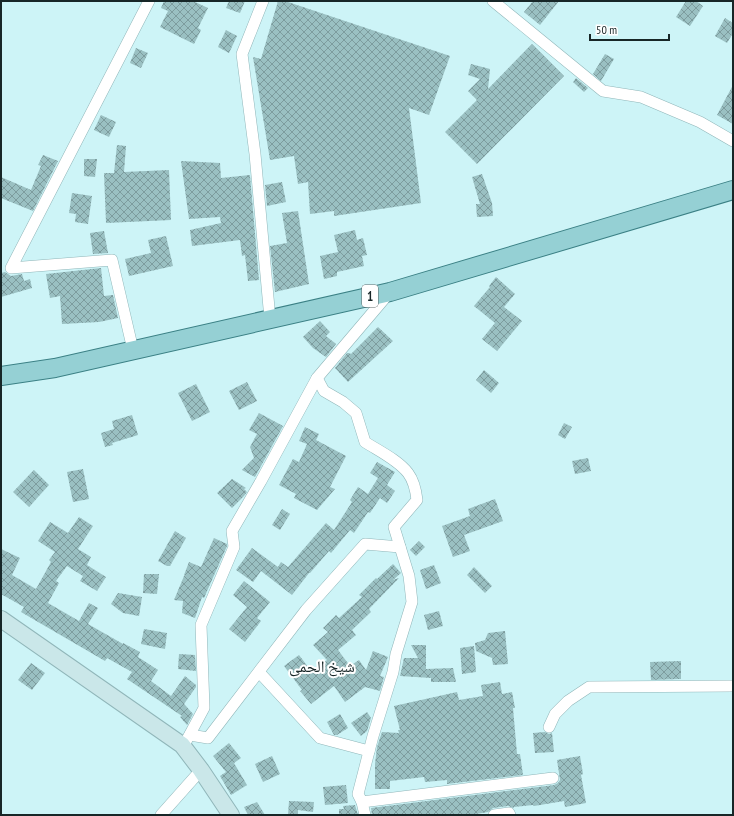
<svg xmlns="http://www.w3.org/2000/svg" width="734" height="816" font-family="'PT Sans Narrow','Noto Naskh Arabic',sans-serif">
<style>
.building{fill:url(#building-cross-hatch)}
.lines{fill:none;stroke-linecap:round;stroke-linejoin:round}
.street-casing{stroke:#90b6b9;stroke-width:12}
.secondary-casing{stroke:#90b6b9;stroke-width:18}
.primary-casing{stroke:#3b8085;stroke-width:20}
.street{stroke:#fff;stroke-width:11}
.secondary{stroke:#cae7e9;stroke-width:16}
.primary{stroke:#95d0d4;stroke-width:18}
.labels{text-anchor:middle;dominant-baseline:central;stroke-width:4;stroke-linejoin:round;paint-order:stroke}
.shield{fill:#fff;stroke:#5d6768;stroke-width:1}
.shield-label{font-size:13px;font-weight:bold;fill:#172627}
.quarter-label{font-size:16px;fill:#172627;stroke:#fff}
</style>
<defs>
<pattern id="building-cross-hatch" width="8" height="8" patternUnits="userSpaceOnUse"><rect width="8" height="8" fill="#9ac0c2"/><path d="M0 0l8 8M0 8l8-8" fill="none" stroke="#7d9c9e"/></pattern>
</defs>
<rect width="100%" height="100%" fill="#cdf4f7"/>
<g class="building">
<path d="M164 1H193L208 8 198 28 201 30 194 44 160 27 168 11 161 8Z"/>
<path d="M229 1H245L240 13 226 8Z"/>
<path d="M278 1H285L450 56 429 115 409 108 421 203 334 216V211L310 214 308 182 298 184 294 156 270 160 253 57 261 59Z"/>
<path d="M533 1H559L540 25 524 12Z"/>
<path d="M686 1H696L703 6 690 26 676 17Z"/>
<path d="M725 18 733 23V33L727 43 715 36Z"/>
<path d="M226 30 237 36 229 53 218 47Z"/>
<path d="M532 44 564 76 477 164 445 132 477 100 468 91 480 79 468 75 471 64 490 69 488 89Z"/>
<path d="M136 48 148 53 141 68 130 63Z"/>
<path d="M605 54 614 59 601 81 593 74Z"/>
<path d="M576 78 588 88 584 92 573 82Z"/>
<path d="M733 85V124L717 115Z"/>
<path d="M101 115 116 122 109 137 94 130Z"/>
<path d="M117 145 126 146 124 172 169 170 171 220 106 223 104 173H114Z"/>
<path d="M43 155 58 161 33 211 1 198V177L31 190 41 166 38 165Z"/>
<path d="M84 159H97L95 177 84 176Z"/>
<path d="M181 161 220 163 221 178 250 175 259 280 248 281 245 255 242 256 240 240 192 246 190 230 221 223 220 217 189 219Z"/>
<path d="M482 174 492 203 493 216 477 217 476 204H480L472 177Z"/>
<path d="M282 182 286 202 267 206 265 185Z"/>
<path d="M72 193 92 196 88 224 75 222 76 214 69 213Z"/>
<path d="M298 211 309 284 275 292 270 246 287 243 282 213Z"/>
<path d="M355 230 357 240 363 238 367 255 362 256 364 266 337 272V276L324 279 320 256 338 252 334 235Z"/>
<path d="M104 231 108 253 93 254 90 233Z"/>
<path d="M166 236 173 266 129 276 125 259 151 253 148 240Z"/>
<path d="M101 268 104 296 113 295 118 318 99 322 62 324 60 296 50 298 46 274Z"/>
<path d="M5 272 11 276 22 274 24 281 30 279 32 288 1 297V273Z"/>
<path d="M496 277 515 294 504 307 522 321 497 351 482 339 495 323 474 306 490 287 489 286Z"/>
<path d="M320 321 330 332 326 336 336 344 326 357 313 348 303 337Z"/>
<path d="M378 327 393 341 348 382 335 368 347 353H349L351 354Z"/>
<path d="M484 370 499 383 491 393 476 380Z"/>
<path d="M247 382 257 401 239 410 229 391Z"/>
<path d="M196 384 210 412 192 421 178 393Z"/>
<path d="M259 413 283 426 255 477 242 470 254 458 250 447 257 434 249 430Z"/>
<path d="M132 415 138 435 112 443 113 445 105 447 101 433 114 429 112 421Z"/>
<path d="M564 423 572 427 565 439 558 435Z"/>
<path d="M305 427 319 434 316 440 346 456 330 487 335 489 317 510 294 498 296 494 279 485 293 459 299 462 307 444 299 441Z"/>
<path d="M588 458 591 471 575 474 572 461Z"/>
<path d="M377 462 395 472 387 485 395 491 387 503 380 498 370 513 368 512 354 533 350 530 331 553 329 551 310 573H309L292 595 261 571 253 582 236 570 252 548 278 567 281 562 288 567 326 523 334 530 352 502 350 500 358 487 368 494 378 478 370 473Z"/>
<path d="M83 469 89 499 73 502 67 472Z"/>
<path d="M34 470 49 485 29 507 13 492Z"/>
<path d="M232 479 246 488 244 489 247 492 244 496 232 508 217 493Z"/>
<path d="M495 499 503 521 464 535 470 551 453 557 442 526 470 516 468 509Z"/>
<path d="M282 509 290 514 280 530 272 525Z"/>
<path d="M79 517 93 526 78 549 91 557 87 565 106 577 97 591 80 581 83 576 67 566 56 581 59 583 48 603 79 621 89 603 98 608 88 624 123 644V643L140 652 138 657 158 670 151 681 171 696 185 676 196 685V687L184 704 193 714 187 725 180 717 182 716 127 679 132 672 107 658 105 661 21 612 24 607 1 594V549L20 558 12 575 36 589 51 562 49 560 55 552 38 541 50 522 68 533Z"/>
<path d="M175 531 186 538 170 566H167L158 561Z"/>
<path d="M214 538 227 544V546L204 598 202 597 195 618 182 613 183 601 174 600 184 576H185L184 575 189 562 201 567Z"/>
<path d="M419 541 425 547 416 556 410 550Z"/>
<path d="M393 564 401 573 393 580 399 578 369 609 371 612 352 630 356 635 338 650 350 666 359 660 366 670 373 651 388 657 380 676 384 677 380 691 365 687 345 702 334 686 311 704 300 691 302 690 284 666 299 655 312 672 327 660 313 645 328 632 323 628 336 615 339 618 362 597 359 595 376 578 377 579Z"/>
<path d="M434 565 441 583 426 589 420 570Z"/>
<path d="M474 567 492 586 485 593 467 575Z"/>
<path d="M144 574H159L157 594 143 593Z"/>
<path d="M244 581 270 602 257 618 261 621 245 642 229 629 247 607 233 595Z"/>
<path d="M118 593 142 597 139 616 123 613 111 604Z"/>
<path d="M439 611 443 626 428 630 424 615Z"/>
<path d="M144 629 167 633 165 649 141 644Z"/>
<path d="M505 631 508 664 493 665 492 658 476 651 475 643 485 640 488 633Z"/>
<path d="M411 645H426V669L453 668 456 682H431V678L400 676 404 658H418Z"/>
<path d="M474 646 476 672 462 674 460 648Z"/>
<path d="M179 654 195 655 196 671 178 669Z"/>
<path d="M681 661V679L651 680 650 662Z"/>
<path d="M31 663 45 673 32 690 18 680Z"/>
<path d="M500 682 502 694 512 692 515 708H513L517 754H520L523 775 447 784V780L425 782 424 777 390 781V789H375V764L377 747 382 732 399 733 398 730H400L394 706 457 692 459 700 483 696 481 685Z"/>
<path d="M367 712 371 718 367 731 361 736 351 723Z"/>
<path d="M340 714 348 728 337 735H334L327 722Z"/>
<path d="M545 732 549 734 552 733 554 752 535 753 533 733Z"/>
<path d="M229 743 241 758 234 763 247 785 231 795 220 776 226 772 213 756Z"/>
<path d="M272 756 280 774 263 782 255 764Z"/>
<path d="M580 756 583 774 581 775 586 803 565 807 564 801 534 806 533 805 514 807V808L508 806 493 808 488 812 470 815H372L371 808 554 785 558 783 560 780 557 760Z"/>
<path d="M346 785 348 803 325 805 323 787Z"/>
<path d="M289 801 314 802 313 812 298 810V815H288Z"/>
<path d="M257 802 265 815H248L244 807Z"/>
<path d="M355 805 358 815H339V809H344L343 806Z"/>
</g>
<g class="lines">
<defs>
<g id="street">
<path d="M263 1 242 54 255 154 270 319"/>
<path d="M493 1 603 91 641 97 700 122 733 141"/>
<path d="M133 350 112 260 11 268 149 1"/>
<path d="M317 378 324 391 343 402 356 413 365 442C379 451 398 460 408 473 414 481 416 491 417 500L394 527 409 576 412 602 396 654 393 672 373 736 358 794 362 802 365 815"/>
<path d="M259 672 320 738 369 751"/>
<path d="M549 727 555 714 568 701 589 687 733 686"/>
<path d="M190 735 208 738 306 610 365 544 400 547"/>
<path d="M183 747 204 708 201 625 234 547 232 531 261 481 317 378 390 292"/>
<path d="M362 802 553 778"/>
<path d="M161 815 201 770"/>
<path d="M494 815 509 813 510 815"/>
</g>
<path id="secondary" d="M1 619 182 745 201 770 231 815"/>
<path id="primary" d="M1 376 55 368 390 292 733 190"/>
</defs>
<use href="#street" class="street-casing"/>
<use href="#secondary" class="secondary-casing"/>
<use href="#primary" class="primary-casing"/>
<use href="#street" class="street"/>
<use href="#secondary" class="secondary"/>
<use href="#primary" class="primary"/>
</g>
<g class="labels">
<rect class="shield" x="362" y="285" width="16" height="22" rx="3"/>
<g class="shield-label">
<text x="370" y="296">1</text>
</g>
<g class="quarter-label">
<text x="322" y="666">شيخ الحمى</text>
</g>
</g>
<rect width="734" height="816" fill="none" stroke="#172627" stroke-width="4"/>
<path d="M590 34v6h79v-6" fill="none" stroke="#172627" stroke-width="2"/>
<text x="596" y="34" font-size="12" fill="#172627" stroke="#ffffff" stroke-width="3" paint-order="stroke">50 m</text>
</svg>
